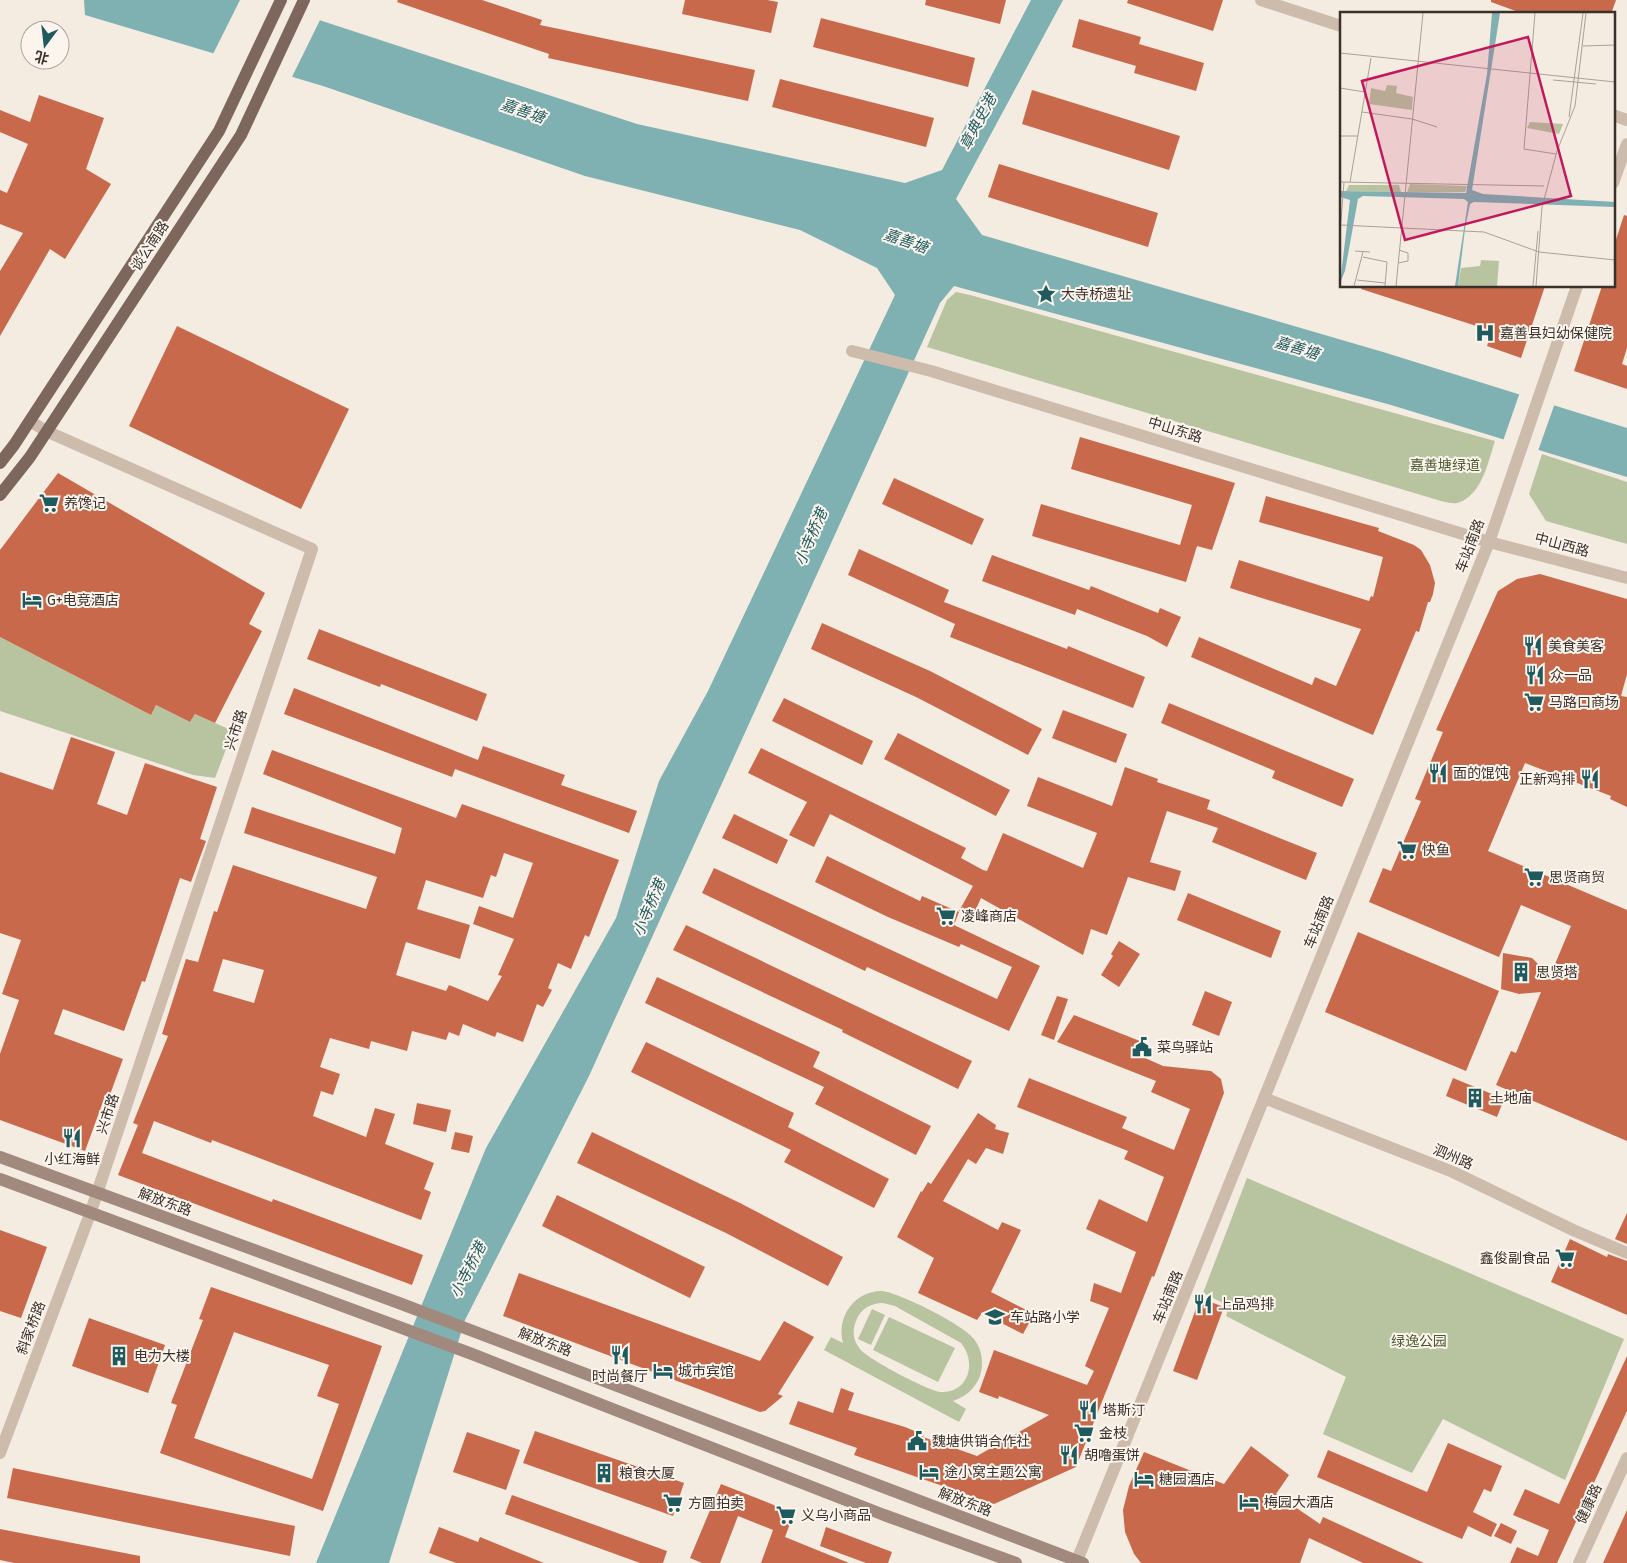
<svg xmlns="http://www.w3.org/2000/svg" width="1627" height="1563" font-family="'Fira Sans','Noto Sans SC',sans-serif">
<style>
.green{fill:#b8c4a0;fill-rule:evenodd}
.water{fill:#7fb0b2}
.pier{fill:#f4ebe1}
.building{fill:#c8694b;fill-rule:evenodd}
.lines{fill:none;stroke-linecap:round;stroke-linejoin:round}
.minor{stroke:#cdbbac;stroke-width:12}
.tertiary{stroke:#cdbbac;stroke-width:12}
.secondary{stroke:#a18a7d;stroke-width:12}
.primary{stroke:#7d675c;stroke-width:12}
.labels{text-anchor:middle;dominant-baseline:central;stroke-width:4;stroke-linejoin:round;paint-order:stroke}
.street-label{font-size:14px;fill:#3b302b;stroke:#fbf5ee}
.poi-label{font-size:14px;fill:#3b302b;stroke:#fbf5ee;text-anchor:start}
.park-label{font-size:14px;fill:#4a5a2e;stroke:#fbf5ee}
.water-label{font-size:15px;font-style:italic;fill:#1f5a5e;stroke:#fbf5ee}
.inset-road{fill:none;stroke:#aaa098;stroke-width:1}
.view{fill:#c2185b;fill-opacity:0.15;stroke:#c2185b;stroke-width:2.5}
.inset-edge{fill:none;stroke:#3b302b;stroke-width:2.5}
</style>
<rect width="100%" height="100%" fill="#f4ebe1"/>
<g class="green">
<path d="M956 292 970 295 1495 441C1488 462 1482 496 1457 503 1453 504 1446 502 1441 501L927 347 947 300Z"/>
<path d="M1542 454 1627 482V544L1546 521 1529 494Z"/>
<path d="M0 637 151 715 156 705 190 722 195 714 233 731 215 778 193 775 0 711Z"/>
<path d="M1247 1178 1624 1339 1565 1480 1443 1419 1412 1473 1323 1434 1346 1377 1226 1316 1229 1306 1203 1293Z"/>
<path d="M882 1291C900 1293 964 1325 974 1339 982 1349 984 1363 980 1376 975 1389 965 1397 953 1401L966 1409 959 1422 824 1350 831 1337 843 1343C836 1316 855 1291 882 1291ZM883 1303 895 1306 961 1343C977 1362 969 1393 941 1392 930 1392 866 1358 860 1349 853 1341 852 1330 856 1321 860 1309 871 1303 883 1303Z"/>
<path d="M872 1309 885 1315 871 1345 858 1339Z"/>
<path d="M889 1317 955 1348 938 1382 873 1350Z"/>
</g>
<path class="water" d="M84 0H258L637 124 905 183 942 170 1031 0H1063L956 199 982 235 1383 352 1627 428V477L1391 405 954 286 940 303 907 376 589 1076 465 1320 389 1563H316L486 1148 616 918 659 781 708 691 895 295 877 268 800 230 585 176 323 86 85 15Z"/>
<g class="pier">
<path d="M240 0H266L321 18 291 79 212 56Z"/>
<path d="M1520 392 1555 403 1538 451 1503 441Z"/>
</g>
<g class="building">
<path d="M398 0H482L542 20 540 25 755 70 748 101 548 58 549 54 397 2Z"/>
<path d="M685 0H767L778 2 771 33 682 14Z"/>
<path d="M926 0H1006L1000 24 925 5Z"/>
<path d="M1128 0H1223L1213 31 1127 3Z"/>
<path d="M1491 0H1616L1611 14H1524L1491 2Z"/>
<path d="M821 18 975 58 968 87 813 47Z"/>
<path d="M1079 19 1141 37 1139 44 1204 63 1196 91 1134 73 1136 66 1072 47Z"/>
<path d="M780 79 934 118 926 147 772 107Z"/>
<path d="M1032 90 1180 136 1169 170 1022 124Z"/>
<path d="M39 95 104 118 86 169 111 184 65 259 50 249 0 336V271L23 233 0 224V190L7 193 28 144 0 132V110L30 122Z"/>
<path d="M999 164 1158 213 1148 247 988 197Z"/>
<path d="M1624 215 1627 216V348L1622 364 1627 366V389L1574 371 1602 286H1613V249Z"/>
<path d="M1362 286H1545L1521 358 1487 346 1492 331 1361 289Z"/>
<path d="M177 326 349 409 301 509 129 426Z"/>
<path d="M1080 437 1235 483 1212 550 1197 546 1186 582 1032 536 1041 504 1180 545 1192 505 1071 469Z"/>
<path d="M58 473 265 593 249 624 262 631 215 723 195 714 190 722 156 705 151 715 0 637V550Z"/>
<path d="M894 478 984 519 972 545 882 504Z"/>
<path d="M1266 496 1379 528 1378 531 1414 545 1421 550 1430 565 1435 583 1433 594 1430 602H1428L1419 632 1416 631 1373 735 1191 657 1199 637 1312 685 1315 677 1336 686 1361 629 1230 588 1239 560 1369 601 1371 596 1373 597 1383 557 1259 522Z"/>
<path d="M859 549 949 590 944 602 1067 649 1068 646 1145 677 1133 708 950 637 955 624 848 575Z"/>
<path d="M992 555 1089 590 1091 586 1158 613 1160 608 1181 617 1167 647 1147 636 1077 609 1075 615 982 581Z"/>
<path d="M1540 574 1627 599V674L1621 696 1627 697V807L1610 799 1611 796 1525 763 1488 851 1627 910V1141L1496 1085 1511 1051 1516 1053 1541 992 1519 994 1501 989 1503 953 1532 958 1550 976 1571 926 1521 905 1499 957 1369 902 1383 868 1391 871 1421 801 1415 799 1443 732 1436 730 1498 591 1517 579Z"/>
<path d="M822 623 930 671 1042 729 1028 755 916 697 811 649Z"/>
<path d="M319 629 487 694 477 721 381 684 380 687 307 659Z"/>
<path d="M294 688 478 760 483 746 565 775 561 785 637 811 629 833 455 769 452 777 284 714Z"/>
<path d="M784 698 873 741 862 765 772 721Z"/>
<path d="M1169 703 1354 779 1342 807 1272 778 1275 771 1161 723Z"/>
<path d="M1063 710 1127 734 1116 763 1052 738Z"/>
<path d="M898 733 1010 790 996 816 884 759Z"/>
<path d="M71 737 115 752 97 804 127 815 145 763 217 787 200 839 206 841 191 882 180 878 145 982 142 981 124 1031 63 1009 54 1034 123 1059 108 1100 104 1099 85 1151 0 1120V1054L19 1000 2 994 21 940 0 933V772L53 790Z"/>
<path d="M761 748 966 848 961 858 983 870 987 871 1003 833 1083 868 1097 833 1027 806 1038 777 1112 806 1125 767 1158 779 1157 782 1210 800 1207 809 1317 853 1306 880 1212 842 1218 828 1167 811 1150 862 1181 871 1175 891 1128 877 1107 935 1091 929 1083 955 981 898 973 916 959 911 973 886 830 814 814 847 789 835 807 802 748 773Z"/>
<path d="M272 750 456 818 462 804 619 860 589 937 585 935 571 969 558 963 548 988 552 990 543 1007 537 1004 523 1042 497 1032 495 1037 463 1024 459 1036 449 1032 446 1040 412 1031 407 1051 371 1041 369 1049 330 1038 320 1067 340 1074 333 1095 321 1091 313 1116 366 1137 375 1108 395 1114 385 1144 434 1163 424 1189 431 1192 421 1220 212 1140 211 1143 154 1121 142 1153 272 1202 273 1199 423 1255 412 1285 118 1175 138 1125 133 1123 168 1036 162 1034 186 959 198 962 214 911 217 912 233 865 366 909 377 877 244 833 252 807 395 854 402 828 263 774ZM504 853 533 863 513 918 479 906 473 924 514 939 498 975 502 976 488 1001 449 985 446 991 396 975 406 942 460 959 470 925 417 909 426 880 483 898 491 875 496 877ZM223 959 264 970 254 1003 213 991Z"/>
<path d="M734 814 788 840 777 864 722 838Z"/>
<path d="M827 856 920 901 922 896 959 912 954 925 1040 966 1009 1031 867 967 865 971 702 893 714 868 997 999 1012 967 961 944 959 947 888 917 815 882Z"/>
<path d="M1188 893 1281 931 1271 958 1177 920Z"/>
<path d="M686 925 972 1061 958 1089 842 1032 843 1030 673 950Z"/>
<path d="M1358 932 1499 991 1466 1071 1325 1012Z"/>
<path d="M1119 941 1140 954 1119 987 1101 975 1113 956 1111 954Z"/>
<path d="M657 977 820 1052 813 1067 931 1126 916 1155 815 1104 824 1087 645 1003Z"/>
<path d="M1205 991 1232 1002 1219 1036 1192 1025Z"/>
<path d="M1057 996 1068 999 1054 1040 1041 1035Z"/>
<path d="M1074 1015 1150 1045 1145 1058 1163 1066 1211 1071 1221 1079 1224 1093 1154 1277 1152 1276 1076 1467 994 1504 854 1455 857 1448 789 1424 798 1401 833 1413 841 1388 854 1393 848 1410 905 1427 924 1435 923 1437 977 1456 1049 1415 999 1396 998 1399 979 1392 994 1350 1087 1385 1094 1371 1085 1366 1109 1308 1090 1301 1094 1283 1121 1293 1136 1252 1086 1229 1099 1199 1147 1222 1164 1177 1124 1159 1128 1151 1017 1107 1029 1078 1127 1117 1122 1128 1174 1150 1190 1109 1151 1092 1156 1081 1057 1042Z"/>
<path d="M646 1042 794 1113 788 1127 889 1179 874 1208 784 1162 791 1150 631 1072Z"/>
<path d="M1453 1078 1504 1099 1497 1117 1446 1096Z"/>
<path d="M417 1103 451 1110 446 1132 413 1124Z"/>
<path d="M978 1113 996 1125 995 1129 1009 1133 1003 1154 986 1148 976 1164 968 1159 943 1201 998 1230 1002 1222 1021 1230 991 1292 1034 1314 1023 1334 982 1313 977 1320 918 1293 934 1258 897 1237 921 1191 922 1192 928 1182 931 1184Z"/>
<path d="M455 1132 473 1136 469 1153 451 1149Z"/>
<path d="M592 1132 740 1203 843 1257 828 1286 726 1233 577 1163Z"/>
<path d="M557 1195 705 1267 690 1298 542 1226Z"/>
<path d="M1627 1213V1244L1615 1239Z"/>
<path d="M0 1230 47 1247 21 1318 0 1311Z"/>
<path d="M1570 1239 1607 1257 1608 1254 1627 1261V1315L1551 1282Z"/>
<path d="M519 1273 760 1361 784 1321 814 1337 778 1394 783 1396 765 1411 760 1412 503 1316Z"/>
<path d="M211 1287 382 1346 323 1511 160 1453 177 1405 171 1403 203 1320 199 1319ZM234 1332 329 1365 317 1396 339 1404 312 1479 194 1438Z"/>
<path d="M1200 1298 1224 1307 1197 1380 1173 1371Z"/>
<path d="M89 1318 165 1345 148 1393 72 1366Z"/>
<path d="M1627 1356V1411L1557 1563H1510L1517 1547 1538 1556 1549 1530 1513 1515 1525 1489 1559 1504Z"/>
<path d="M535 1431 684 1483 673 1516 523 1463Z"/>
<path d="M467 1432 520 1450 506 1490 453 1472Z"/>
<path d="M1448 1443 1502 1466 1491 1492 1484 1489 1473 1512 1497 1524 1491 1537 1468 1526 1462 1539 1317 1477 1328 1450 1427 1492Z"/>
<path d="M1251 1446 1289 1475 1276 1494 1320 1524 1323 1517 1424 1563H1363L1309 1538 1300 1563H1141L1134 1554 1125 1532 1123 1510 1129 1486 1144 1452 1224 1484Z"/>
<path d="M13 1468 295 1526 290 1556 7 1498Z"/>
<path d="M721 1484 794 1513 785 1537 849 1563H761L773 1530 738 1516 720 1563H702L690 1558Z"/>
<path d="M512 1495 667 1551 663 1563H640L505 1514Z"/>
<path d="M1627 1510V1563H1603Z"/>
<path d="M1501 1523 1517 1531 1511 1544 1494 1536Z"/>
<path d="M439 1527 478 1542 480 1537 544 1563H456L429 1553Z"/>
<path d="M826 1527 892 1552 888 1563H866L820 1546Z"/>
<path d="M0 1529 140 1556V1563H14L0 1560Z"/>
</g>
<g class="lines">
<g class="minor">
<path d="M1261 0 1341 26"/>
<path d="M1613 115 1627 120"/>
<path d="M852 351 931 371 1489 542 1627 578"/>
<path d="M1264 1098 1453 1172 1573 1230 1627 1253"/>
<path d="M0 1453 90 1214 312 549 46 431 30 421"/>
<path d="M1579 1563 1627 1458"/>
</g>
<g class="tertiary">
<path d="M1613 183 1627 144"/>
<path d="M1076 1563 1489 542 1577 286"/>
</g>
<g class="secondary">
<path d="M0 1157 399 1303 1083 1563"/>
<path d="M0 1179 472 1354 884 1515 1016 1563"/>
</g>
<g class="primary">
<path d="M0 463 14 445 219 131 281 0"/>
<path d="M0 495 30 457 241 135 304 0"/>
</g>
</g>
<defs>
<symbol id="sight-bare" viewBox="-9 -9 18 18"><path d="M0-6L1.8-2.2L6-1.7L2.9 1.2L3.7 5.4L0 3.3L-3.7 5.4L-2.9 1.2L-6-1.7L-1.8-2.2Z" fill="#1f5a5e" stroke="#fbf5ee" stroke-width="2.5" paint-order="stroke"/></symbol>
<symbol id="hospital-bare" viewBox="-9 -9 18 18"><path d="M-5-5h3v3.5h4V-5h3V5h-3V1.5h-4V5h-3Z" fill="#1f5a5e" stroke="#fbf5ee" stroke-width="2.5" paint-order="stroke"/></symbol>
<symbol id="supermarket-bare" viewBox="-9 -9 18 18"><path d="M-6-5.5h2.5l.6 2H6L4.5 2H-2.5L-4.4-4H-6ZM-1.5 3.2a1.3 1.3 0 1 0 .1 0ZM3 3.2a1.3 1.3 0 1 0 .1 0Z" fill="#1f5a5e" stroke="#fbf5ee" stroke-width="2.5" paint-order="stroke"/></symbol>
<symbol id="hotel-bare" viewBox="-9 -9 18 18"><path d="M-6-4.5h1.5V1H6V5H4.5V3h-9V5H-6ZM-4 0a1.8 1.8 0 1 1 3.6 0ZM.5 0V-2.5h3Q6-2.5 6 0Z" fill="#1f5a5e" stroke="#fbf5ee" stroke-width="2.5" paint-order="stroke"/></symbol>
<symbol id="restaurant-bare" viewBox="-9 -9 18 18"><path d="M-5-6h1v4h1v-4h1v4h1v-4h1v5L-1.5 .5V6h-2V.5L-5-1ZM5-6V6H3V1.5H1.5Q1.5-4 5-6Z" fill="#1f5a5e" stroke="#fbf5ee" stroke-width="2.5" paint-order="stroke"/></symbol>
<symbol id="building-bare" viewBox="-9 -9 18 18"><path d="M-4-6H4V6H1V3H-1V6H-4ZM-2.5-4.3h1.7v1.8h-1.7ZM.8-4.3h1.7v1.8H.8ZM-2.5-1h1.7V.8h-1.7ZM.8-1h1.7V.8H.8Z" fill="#1f5a5e" stroke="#fbf5ee" stroke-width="2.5" paint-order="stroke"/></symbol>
<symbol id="civic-bare" viewBox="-9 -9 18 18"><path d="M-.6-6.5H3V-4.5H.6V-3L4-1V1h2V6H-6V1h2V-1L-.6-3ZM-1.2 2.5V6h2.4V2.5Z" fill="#1f5a5e" stroke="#fbf5ee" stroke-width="2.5" paint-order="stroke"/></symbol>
<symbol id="school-bare" viewBox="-9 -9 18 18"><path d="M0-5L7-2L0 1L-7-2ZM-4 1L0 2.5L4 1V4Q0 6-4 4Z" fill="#1f5a5e" stroke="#fbf5ee" stroke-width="2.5" paint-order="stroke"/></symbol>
</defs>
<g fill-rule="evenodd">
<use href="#sight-bare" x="1032" y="280" width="28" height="28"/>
<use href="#hospital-bare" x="1471" y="319" width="28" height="28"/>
<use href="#supermarket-bare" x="35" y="489" width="28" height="28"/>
<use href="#hotel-bare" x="18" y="586" width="28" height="28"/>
<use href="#restaurant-bare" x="1519" y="632" width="28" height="28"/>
<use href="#restaurant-bare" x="1521" y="661" width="28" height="28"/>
<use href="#supermarket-bare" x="1520" y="688" width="28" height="28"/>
<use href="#restaurant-bare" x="1424" y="759" width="28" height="28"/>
<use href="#restaurant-bare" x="1576" y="765" width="28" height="28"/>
<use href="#supermarket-bare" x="1393" y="836" width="28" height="28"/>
<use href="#supermarket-bare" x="1520" y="863" width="28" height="28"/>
<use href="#supermarket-bare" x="932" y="902" width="28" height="28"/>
<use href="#building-bare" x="1507" y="958" width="28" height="28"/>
<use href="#civic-bare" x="1128" y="1033" width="28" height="28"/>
<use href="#building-bare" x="1461" y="1084" width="28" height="28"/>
<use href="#restaurant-bare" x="58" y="1124" width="28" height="28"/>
<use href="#supermarket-bare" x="1551" y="1244" width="28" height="28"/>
<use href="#restaurant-bare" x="1189" y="1290" width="28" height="28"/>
<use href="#school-bare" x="981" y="1303" width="28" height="28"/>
<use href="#restaurant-bare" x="606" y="1341" width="28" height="28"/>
<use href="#building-bare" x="105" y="1342" width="28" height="28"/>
<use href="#hotel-bare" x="649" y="1357" width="28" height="28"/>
<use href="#restaurant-bare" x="1074" y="1396" width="28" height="28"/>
<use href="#supermarket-bare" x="1070" y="1419" width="28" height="28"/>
<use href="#civic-bare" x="903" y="1427" width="28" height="28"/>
<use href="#restaurant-bare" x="1055" y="1441" width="28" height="28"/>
<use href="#hotel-bare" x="915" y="1458" width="28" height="28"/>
<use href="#building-bare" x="590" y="1459" width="28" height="28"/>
<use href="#hotel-bare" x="1130" y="1465" width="28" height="28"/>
<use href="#hotel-bare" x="1235" y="1488" width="28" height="28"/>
<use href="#supermarket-bare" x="659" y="1489" width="28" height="28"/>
<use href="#supermarket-bare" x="772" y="1501" width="28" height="28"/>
</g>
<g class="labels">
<g class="street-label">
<text transform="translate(150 246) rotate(-57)">谈公南路</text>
<text transform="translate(1175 430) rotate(17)">中山东路</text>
<text transform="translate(1562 545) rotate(15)">中山西路</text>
<text transform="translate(1470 546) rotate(-69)">车站南路</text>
<text transform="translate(236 730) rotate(-72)">兴市路</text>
<text transform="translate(1319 922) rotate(-68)">车站南路</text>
<text transform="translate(108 1114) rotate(-72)">兴市路</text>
<text transform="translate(1453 1157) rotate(23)">泗州路</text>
<text transform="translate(165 1202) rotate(20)">解放东路</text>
<text transform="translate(1168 1297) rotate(-68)">车站南路</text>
<text transform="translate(31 1328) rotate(-69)">斜家桥路</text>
<text transform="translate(545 1342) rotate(21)">解放东路</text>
<text transform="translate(965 1502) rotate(21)">解放东路</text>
<text transform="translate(1589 1504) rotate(-65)">健康路</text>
</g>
<g class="poi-label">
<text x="1061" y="294">大寺桥遗址</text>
<text x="1500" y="333">嘉善县妇幼保健院</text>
<text x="64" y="503">养馋记</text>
<text x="47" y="600">G+电竞酒店</text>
<text x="1548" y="646">美食美客</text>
<text x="1550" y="675">众一品</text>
<text x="1549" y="702">马路口商场</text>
<text x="1453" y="773">面的馄饨</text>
<text x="1575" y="779" text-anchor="end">正新鸡排</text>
<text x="1422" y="850">快鱼</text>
<text x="1549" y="877">思贤商贸</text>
<text x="961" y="916">凌峰商店</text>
<text x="1536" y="972">思贤塔</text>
<text x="1157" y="1047">菜鸟驿站</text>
<text x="1490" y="1098">土地庙</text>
<text x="72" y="1159" text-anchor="middle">小红海鲜</text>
<text x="1550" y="1258" text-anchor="end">鑫俊副食品</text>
<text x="1218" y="1304">上品鸡排</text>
<text x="1010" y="1317">车站路小学</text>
<text x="134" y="1356">电力大楼</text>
<text x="678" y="1371">城市宾馆</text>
<text x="620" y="1376" text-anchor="middle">时尚餐厅</text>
<text x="1103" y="1410">塔斯汀</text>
<text x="1099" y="1433">金枝</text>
<text x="932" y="1441">魏塘供销合作社</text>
<text x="1084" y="1455">胡噜蛋饼</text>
<text x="944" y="1472">途小窝主题公寓</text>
<text x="619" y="1473">粮食大厦</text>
<text x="1159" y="1479">糖园酒店</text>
<text x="1264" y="1502">梅园大酒店</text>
<text x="688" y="1503">方圆拍卖</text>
<text x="801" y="1515">义乌小商品</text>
</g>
<g class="park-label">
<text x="1445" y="465">嘉善塘绿道</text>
<text x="1419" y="1341">绿逸公园</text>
</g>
<g class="water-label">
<text transform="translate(523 111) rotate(19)">嘉善塘</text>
<text transform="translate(978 122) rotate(-62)">章典史港</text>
<text transform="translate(906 241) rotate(19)">嘉善塘</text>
<text transform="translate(1297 348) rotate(17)">嘉善塘</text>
<text transform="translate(811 537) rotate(-67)">小寺桥港</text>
<text transform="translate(649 908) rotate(-67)">小寺桥港</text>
<text transform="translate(468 1270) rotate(-63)">小寺桥港</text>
</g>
</g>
<g transform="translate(1340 12)">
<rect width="275" height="275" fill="#f4ebe1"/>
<path d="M47 73 57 74 56 81 73 85 72 98 29 92 31 76 45 79ZM190 110 223 112 219 122 187 116ZM70 172 127 174 125 180H67ZM9 173H59L61 180 6 179ZM141 248 159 249 157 274H118L121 256 140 254Z" fill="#b8c4a0"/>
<path d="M152 1H160L132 178 143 182 275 190V195L134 190 130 192 125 217 118 274H115L128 190 124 187 23 184 18 187 5 259 0 271 10 188 0 185V179L126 181 147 62Z" fill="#7fb0b2"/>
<path class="inset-road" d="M195 1 184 137 216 142M243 34 275 33M0 41 275 70M213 68 256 72M0 76 25 80M22 100 72 107 97 115M229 105 243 1M0 124H18M0 170 204 174M10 170 31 46M1 213 144 220 199 240 275 248M0 221 4 170M15 239 30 240M23 245 47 250 45 274M58 251 68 249V241L59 238M17 268 45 271M14 274 23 240M56 274 83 1M193 274 198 219M196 274 202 195 217 139 235 94 246 1"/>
<path class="view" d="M188 25 231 184 65 228 22 69Z"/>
<rect width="275" height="275" class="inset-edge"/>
</g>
<g transform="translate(45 45) rotate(195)"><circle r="24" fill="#fbf5ee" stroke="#aea6a0"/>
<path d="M0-4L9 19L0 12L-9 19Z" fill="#1f5a5e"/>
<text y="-8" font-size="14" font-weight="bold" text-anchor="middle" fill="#3b302b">北</text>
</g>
</svg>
